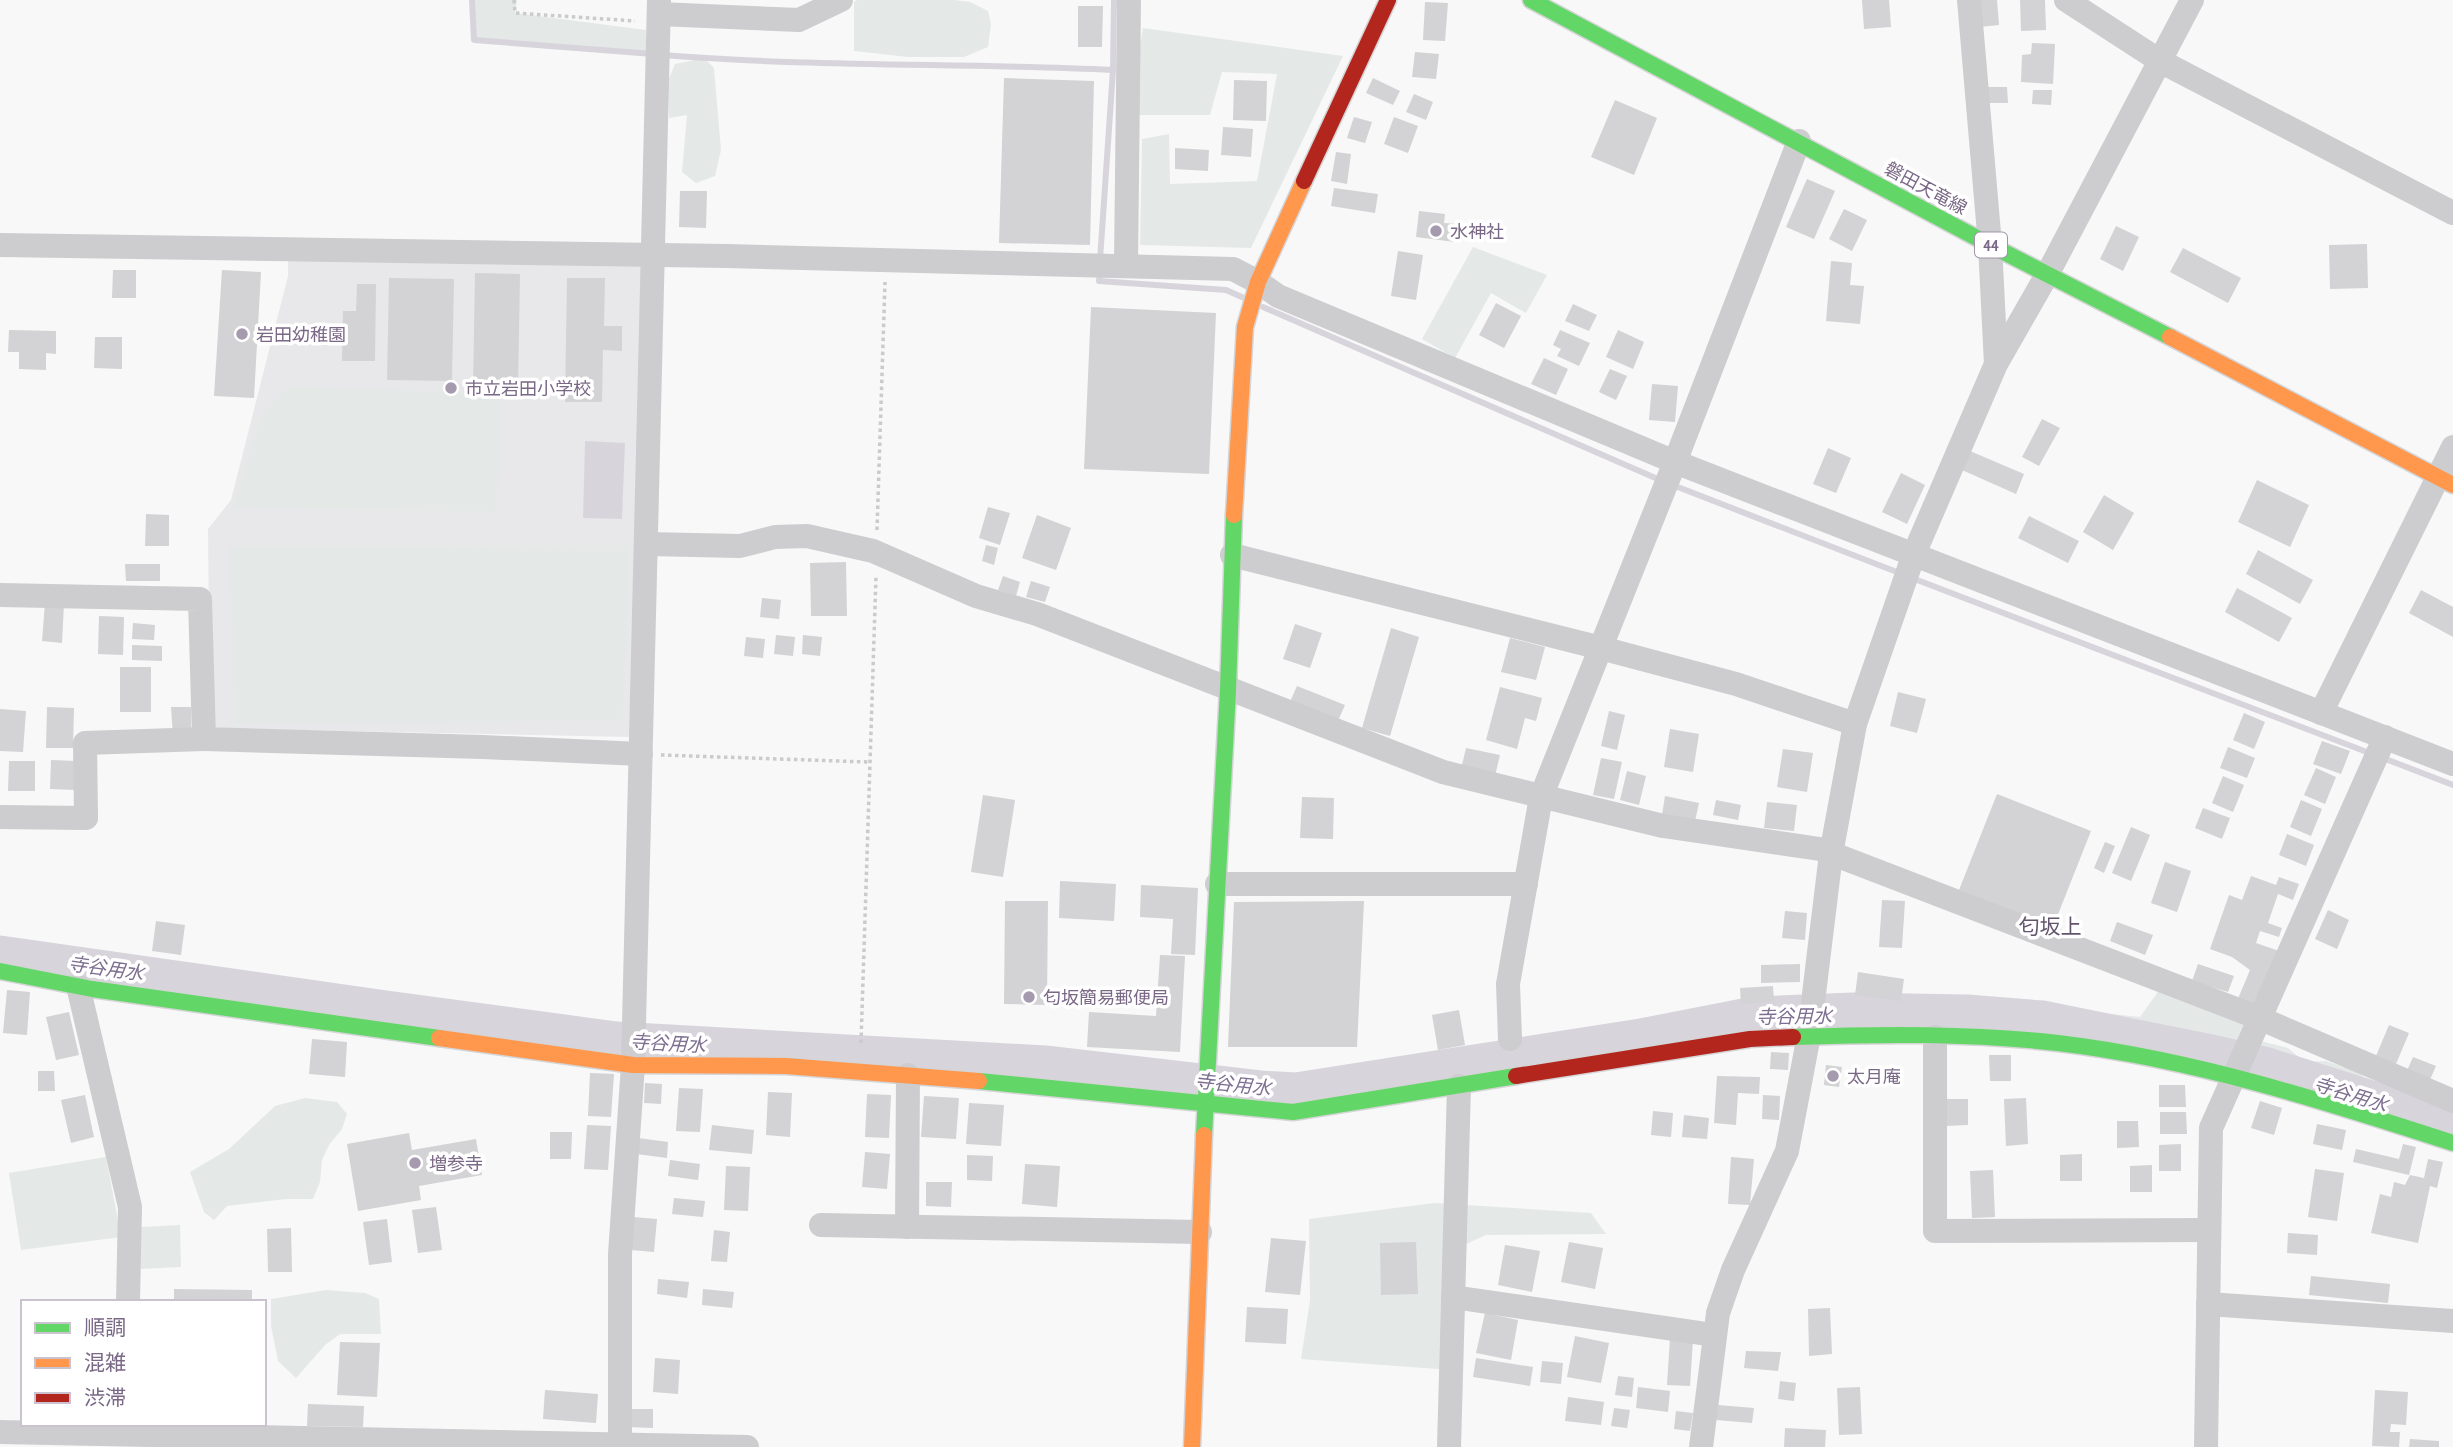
<svg xmlns="http://www.w3.org/2000/svg" width="2453" height="1447" font-family="'PT Sans Narrow','Noto Sans JP',sans-serif">
<style>
.built{fill:#e8e8ea}
.green{fill:#e4e9e8}
.water{fill:#d8d4dc}
.lines{fill:none;stroke-linecap:round;stroke-linejoin:round}
.stream{stroke:#d8d4dc;stroke-width:6}
.river{stroke:#d8d4dc;stroke-width:37}
.building{fill:#d3d2d4}
.fast-casing{stroke:#d5d4d6;stroke-width:19}
.slow-casing{stroke:#d5d4d6;stroke-width:19}
.jam-casing{stroke:#d5d4d6;stroke-width:19}
.path{stroke:#cbcacc;stroke-width:3.5;stroke-dasharray:3.5 3.5;stroke-linecap:butt}
.street{stroke:#cdccce;stroke-width:24}
.fast{stroke:#63d668;stroke-width:16}
.slow{stroke:#ff974d;stroke-width:16}
.jam{stroke:#b3261e;stroke-width:16}
.poi-dot{fill:#a69aae;stroke:#fff;stroke-width:2.5}
.labels{text-anchor:middle;dominant-baseline:central;stroke-width:7;stroke-linejoin:round;paint-order:stroke}
.shield{fill:#fff;stroke:#a295aa;stroke-width:2}
.shield-label{font-size:16px;font-weight:bold;fill:#7a6886}
.street-label{font-size:18px;fill:#7a6886;stroke:#fff}
.poi-label{font-size:18px;fill:#7a6886;stroke:#fff;text-anchor:start}
.water-label{font-size:19px;font-style:italic;fill:#7d6f90;stroke:#fff}
.quarter-label{font-size:21px;fill:#63566c;stroke:#fff}
</style>
<rect width="100%" height="100%" fill="#f7f8f7"/>
<path class="built" d="M288 259 648 260 630 737 210 728 208 529 231 500 288 276Z"/>
<g class="green">
<path d="M474 0H517L515 13 646 30V54L474 40Z"/>
<path d="M857 0H954L970 2 988 11 991 24 988 47 964 57H908L854 51V2Z"/>
<path d="M1143 28 1343 56 1251 248 1140 245 1142 139 1169 134 1170 184 1257 181 1277 74 1222 72 1210 115H1128Z"/>
<path d="M704 58 714 68 721 150 715 176 696 183 682 172 687 115 669 118 668 81 675 64Z"/>
<path d="M1473 247 1547 275 1526 313 1491 293 1455 358 1422 339Z"/>
<path d="M288 386 501 394 497 512 233 508 260 415Z"/>
<path d="M631 545 623 720 233 724 229 546Z"/>
<path d="M2162 986 2256 1022 2257 1040 2288 1048 2305 1062 2326 1061 2360 1073 2375 1089 2412 1104 2453 1112V1126L1952 1023 1951 997 2140 1017Z"/>
<path d="M305 1098 337 1102 347 1114 342 1129 329 1145 322 1160 320 1182 313 1199H286L227 1206 214 1220 204 1212 190 1172 229 1149 275 1106Z"/>
<path d="M106 1157 121 1237 21 1250 9 1173Z"/>
<path d="M1434 1203 1591 1213 1606 1234 1486 1235 1455 1249 1451 1370 1301 1359 1310 1300 1309 1219Z"/>
<path d="M180 1225 181 1267 141 1269 139 1227Z"/>
<path d="M326 1290 365 1293 379 1299 381 1334H340L325 1345 296 1378 278 1361 271 1326V1299Z"/>
</g>
<path class="water" d="M585 441 625 443 622 519 583 518Z"/>
<g class="lines">
<g class="stream">
<path d="M472 0 474 40 653 54"/>
<path d="M663 55C813 67 963 63 1113 70"/>
<path d="M1100 260 1113 70 1114 0"/>
<path d="M1100 271 1099 281 1226 290 1244 298"/>
<path d="M1263 307 1660 480"/>
<path d="M1670 484 1902 574"/>
<path d="M1912 578 2372 754"/>
<path d="M2383 758 2453 785"/>
</g>
<path class="river" d="M0 954 386 1009 616 1040 1045 1064 1260 1089 1296 1091 1641 1037 1754 1015 1853 1011 1967 1013 2042 1019 2216 1054 2264 1065 2453 1125"/>
</g>
<g class="building">
<path d="M1862 0H1889L1891 27 1864 29Z"/>
<path d="M1976 0H1997L1999 25 1979 27Z"/>
<path d="M2020 0H2045L2046 30 2021 31Z"/>
<path d="M1425 2 1448 3 1445 41 1423 40Z"/>
<path d="M1078 6H1103L1102 47H1078Z"/>
<path d="M2032 43 2055 44 2053 84 2021 82 2022 55 2031 54Z"/>
<path d="M1415 52 1439 54 1436 79 1412 77Z"/>
<path d="M1004 78 1094 81 1090 245 999 243Z"/>
<path d="M1373 78 1400 91 1393 105 1366 93Z"/>
<path d="M1234 80 1267 81 1266 121 1233 120Z"/>
<path d="M1987 87H2007L2008 103H1988Z"/>
<path d="M2033 90H2052L2051 105 2032 104Z"/>
<path d="M1414 94 1433 102 1426 120 1406 112Z"/>
<path d="M1615 100 1657 118 1634 175 1591 157Z"/>
<path d="M1354 117 1372 122 1365 143 1347 138Z"/>
<path d="M1394 117 1418 126 1408 153 1384 144Z"/>
<path d="M1223 127 1253 129 1251 157 1221 155Z"/>
<path d="M1175 148 1209 150 1208 171 1175 169Z"/>
<path d="M1336 152 1351 154 1347 184 1331 181Z"/>
<path d="M1807 179 1835 191 1814 239 1786 227Z"/>
<path d="M1334 188 1378 194 1375 213 1331 206Z"/>
<path d="M680 191H707L706 228 679 227Z"/>
<path d="M1844 209 1867 220 1852 251 1829 239Z"/>
<path d="M1419 211 1445 214 1444 223 1457 224 1455 242 1416 237Z"/>
<path d="M2116 226 2139 237 2123 271 2100 259Z"/>
<path d="M2367 244 2368 288 2330 289 2329 245Z"/>
<path d="M2183 248 2241 278 2228 303 2170 272Z"/>
<path d="M1398 251 1423 255 1416 300 1391 296Z"/>
<path d="M1831 261 1852 263 1850 285 1864 286 1860 324 1826 321Z"/>
<path d="M113 270H136V298H112Z"/>
<path d="M222 270 261 272 254 398 214 396Z"/>
<path d="M475 273 520 274 518 389 473 388Z"/>
<path d="M389 278 454 279 452 381 387 380Z"/>
<path d="M567 278H605L604 326H622V351L603 350 602 402H565Z"/>
<path d="M357 284H376L375 361H342L343 311H356Z"/>
<path d="M1496 303 1521 316 1504 348 1479 335Z"/>
<path d="M1573 304 1597 315 1589 331 1565 321Z"/>
<path d="M1091 307 1216 313 1209 474 1084 469Z"/>
<path d="M9 330 56 331V354L46 353V370L19 369V352H8Z"/>
<path d="M1560 330 1590 343 1579 366 1557 356 1561 349 1553 345Z"/>
<path d="M1618 330 1644 342 1633 369 1606 357Z"/>
<path d="M95 337H122V369L94 368Z"/>
<path d="M1544 358 1568 369 1556 395 1531 384Z"/>
<path d="M1610 369 1627 376 1616 400 1599 392Z"/>
<path d="M1652 384 1678 386 1675 422 1649 420Z"/>
<path d="M2042 419 2060 428 2039 466 2022 457Z"/>
<path d="M1828 448 1851 458 1836 493 1813 484Z"/>
<path d="M1970 451 2024 474 2016 494 1962 470Z"/>
<path d="M1901 473 1925 485 1907 524 1882 512Z"/>
<path d="M2257 480 2309 505 2290 547 2238 522Z"/>
<path d="M2104 495 2134 513 2113 550 2083 532Z"/>
<path d="M988 507 1010 513 1000 545 979 538Z"/>
<path d="M146 514 169 515V546H145Z"/>
<path d="M1037 515 1071 528 1056 570 1022 558Z"/>
<path d="M2029 516 2079 541 2068 563 2018 538Z"/>
<path d="M986 545 998 548 994 565 982 561Z"/>
<path d="M2258 550 2313 580 2300 604 2246 574Z"/>
<path d="M846 562 847 616H811L810 563Z"/>
<path d="M125 564H160V581H126Z"/>
<path d="M1003 576 1020 582 1016 596 998 590Z"/>
<path d="M1031 581 1050 587 1045 602 1026 597Z"/>
<path d="M2237 588 2292 618 2279 642 2225 612Z"/>
<path d="M2421 590 2453 607V637L2409 613Z"/>
<path d="M762 598 781 600 779 619 760 617Z"/>
<path d="M45 603 64 604 62 643 42 641Z"/>
<path d="M99 616 124 617 123 655 98 654Z"/>
<path d="M133 623 155 625 154 640 132 639Z"/>
<path d="M1295 624 1322 633 1310 668 1283 659Z"/>
<path d="M1391 628 1419 637 1390 736 1362 728Z"/>
<path d="M776 635 795 637 793 656 774 654Z"/>
<path d="M803 635 822 637 820 656 802 654Z"/>
<path d="M746 637 765 639 763 658 744 656Z"/>
<path d="M1510 638 1545 647 1536 680 1501 672Z"/>
<path d="M132 645 162 646V661L132 660Z"/>
<rect x="120" y="667" width="31" height="45"/>
<path d="M1297 686 1345 705 1337 723 1289 704Z"/>
<path d="M1500 687 1542 698 1536 721 1525 718 1517 749 1486 740Z"/>
<path d="M1898 692 1926 699 1917 733 1890 726Z"/>
<path d="M47 707 74 708 73 748H46Z"/>
<path d="M171 707H191V735L173 736Z"/>
<path d="M0 709 26 711 23 752 0 751Z"/>
<path d="M1609 711 1625 715 1617 750 1601 746Z"/>
<path d="M2244 713 2265 722 2254 749 2233 740Z"/>
<path d="M1670 729 1699 734 1693 772 1664 767Z"/>
<path d="M2322 741 2350 751 2341 774 2313 764Z"/>
<path d="M2228 747 2255 758 2247 778 2220 768Z"/>
<path d="M1466 748 1500 755 1495 776 1461 769Z"/>
<path d="M1783 749 1813 753 1807 792 1777 787Z"/>
<path d="M1601 758 1622 762 1614 799 1593 795Z"/>
<path d="M51 760 76 761 75 790 50 789Z"/>
<path d="M9 761H35V791H8Z"/>
<path d="M2316 768 2336 777 2325 804 2304 795Z"/>
<path d="M1627 771 1646 776 1639 805 1620 800Z"/>
<path d="M2223 776 2244 785 2233 812 2212 803Z"/>
<path d="M1997 794 2091 831 2053 927 1959 890Z"/>
<path d="M983 795 1015 800 1003 877 971 872Z"/>
<path d="M1665 796 1699 803 1695 821 1662 815Z"/>
<path d="M1302 797 1334 798 1333 839 1300 838Z"/>
<path d="M1716 800 1741 805 1738 820 1713 815Z"/>
<path d="M2301 800 2322 809 2311 836 2290 827Z"/>
<path d="M1767 802 1797 805 1794 831 1764 828Z"/>
<path d="M2203 808 2230 818 2222 839 2195 828Z"/>
<path d="M2131 827 2150 835 2131 881 2112 873Z"/>
<path d="M2287 834 2314 845 2306 866 2279 855Z"/>
<path d="M2105 842 2115 846 2104 873 2094 868Z"/>
<path d="M2165 862 2191 871 2177 912 2151 903Z"/>
<path d="M2251 876 2276 885 2279 877 2299 884 2293 900 2278 894 2268 923 2282 928 2279 937 2260 931 2256 943 2282 952 2259 1013 2237 1001 2250 970 2232 957 2210 949 2229 895 2242 900Z"/>
<path d="M1060 881 1116 884 1114 921 1059 918Z"/>
<path d="M1141 885 1198 888 1195 955 1171 954 1173 919 1140 917Z"/>
<path d="M1882 900 1905 901 1902 948 1879 947Z"/>
<path d="M1005 901H1048L1047 1005 1004 1004Z"/>
<path d="M1364 901 1357 1047H1228L1234 902Z"/>
<path d="M2328 910 2349 920 2337 949 2315 939Z"/>
<path d="M1785 911 1807 913 1805 940 1782 938Z"/>
<path d="M156 921 185 925 181 955 152 951Z"/>
<path d="M2117 922 2153 935 2145 955 2110 941Z"/>
<path d="M1160 955 1185 956 1180 1052 1087 1047 1089 1012 1156 1016Z"/>
<path d="M1800 964V982L1761 983V965Z"/>
<path d="M2198 964 2234 976 2228 992 2192 981Z"/>
<path d="M1858 972 1904 979 1901 1001 1855 995Z"/>
<path d="M1773 986 1774 1001 1741 1004 1740 988Z"/>
<path d="M7 990 30 992 27 1035 3 1033Z"/>
<path d="M1459 1010 1465 1045 1438 1050 1432 1015Z"/>
<path d="M69 1012 79 1055 56 1060 46 1017Z"/>
<path d="M2389 1025 2409 1033 2396 1064 2376 1056Z"/>
<path d="M312 1039 347 1042 345 1077 309 1074Z"/>
<path d="M1771 1052 1789 1053 1788 1070 1770 1069Z"/>
<path d="M1989 1055H2011V1081H1990Z"/>
<path d="M2413 1057 2436 1066 2429 1082 2406 1073Z"/>
<path d="M1826 1065 1842 1067 1839 1087 1824 1085Z"/>
<path d="M38 1071H54L55 1091H38Z"/>
<path d="M590 1073 614 1074 611 1117 588 1116Z"/>
<path d="M1717 1076 1760 1077 1759 1094 1738 1093 1736 1125 1714 1123Z"/>
<path d="M645 1083 662 1084 661 1104 644 1103Z"/>
<path d="M2159 1085H2185L2186 1107H2159Z"/>
<path d="M679 1088 703 1089 700 1132 676 1131Z"/>
<path d="M768 1092 792 1093 790 1137 766 1135Z"/>
<path d="M867 1094 891 1095 889 1138 865 1137Z"/>
<path d="M85 1095 94 1137 71 1143 61 1100Z"/>
<path d="M1763 1095 1780 1096 1779 1120 1762 1119Z"/>
<path d="M924 1096 959 1098 956 1139 921 1137Z"/>
<path d="M2026 1098 2028 1144 2006 1146 2004 1099Z"/>
<path d="M1946 1099H1968V1125L1946 1126Z"/>
<path d="M2260 1101 2282 1108 2274 1135 2251 1128Z"/>
<path d="M969 1103 1004 1105 1001 1146 966 1144Z"/>
<path d="M1653 1111 1673 1113 1671 1137 1651 1135Z"/>
<path d="M2160 1112H2186L2187 1134H2160Z"/>
<path d="M1684 1115 1709 1118 1707 1139 1682 1137Z"/>
<path d="M2117 1121H2138L2139 1147 2117 1148Z"/>
<path d="M2317 1124 2346 1130 2342 1150 2313 1144Z"/>
<path d="M587 1125 611 1126 608 1170 584 1169Z"/>
<path d="M712 1125 754 1130 752 1154 709 1150Z"/>
<path d="M550 1132H572L571 1159H550Z"/>
<path d="M409 1133 412 1150 476 1139 482 1175 419 1186 421 1200 358 1211 347 1144Z"/>
<path d="M638 1138 668 1142 667 1158 636 1154Z"/>
<path d="M2181 1144V1171H2159V1145Z"/>
<path d="M2403 1144 2416 1147 2409 1175 2353 1162 2356 1149 2399 1159Z"/>
<path d="M865 1152 890 1154 887 1189 862 1187Z"/>
<path d="M2082 1154V1181H2060V1155Z"/>
<path d="M967 1155 993 1156 992 1181 967 1180Z"/>
<path d="M1731 1157 1754 1159 1750 1205 1728 1204Z"/>
<path d="M2428 1159 2443 1162 2437 1188 2430 1186 2418 1243 2371 1233 2380 1194 2391 1197 2394 1182 2405 1185 2410 1175 2424 1178Z"/>
<path d="M670 1160 700 1164 698 1180 668 1176Z"/>
<path d="M1025 1164 1060 1166 1057 1207 1022 1204Z"/>
<path d="M2152 1165V1192H2130V1166Z"/>
<path d="M726 1166 750 1167 748 1211 724 1210Z"/>
<path d="M2315 1169 2344 1173 2337 1221 2308 1217Z"/>
<path d="M1993 1170 1995 1217 1972 1218 1970 1171Z"/>
<path d="M926 1182H952L951 1207 926 1206Z"/>
<path d="M674 1198 705 1201 703 1217 672 1214Z"/>
<path d="M436 1207 442 1250 418 1253 412 1210Z"/>
<path d="M633 1217 657 1219 654 1252 631 1250Z"/>
<path d="M387 1219 392 1262 369 1265 363 1222Z"/>
<path d="M291 1228 292 1272H268L267 1229Z"/>
<path d="M714 1230 730 1232 727 1262 711 1261Z"/>
<path d="M2288 1233 2318 1235 2317 1255 2287 1253Z"/>
<path d="M1271 1238 1306 1241 1300 1295 1265 1292Z"/>
<path d="M1416 1242 1418 1294 1381 1295 1380 1243Z"/>
<path d="M1569 1242 1603 1248 1595 1289 1561 1282Z"/>
<path d="M1505 1245 1540 1251 1532 1292 1498 1285Z"/>
<path d="M2311 1276 2390 1284 2388 1303 2309 1295Z"/>
<path d="M658 1279 689 1282 687 1298 657 1294Z"/>
<path d="M174 1289 252 1290V1302H174Z"/>
<path d="M703 1289 734 1292 732 1308 702 1305Z"/>
<path d="M1247 1307 1288 1309 1286 1344 1245 1342Z"/>
<path d="M1830 1308 1832 1354 1809 1356 1808 1309Z"/>
<path d="M1485 1313 1518 1320 1511 1360 1476 1353Z"/>
<path d="M1575 1336 1609 1343 1601 1383 1567 1377Z"/>
<path d="M1670 1338 1693 1340 1690 1386 1667 1385Z"/>
<path d="M340 1342 380 1343 377 1397 337 1395Z"/>
<path d="M1746 1351 1781 1352 1778 1371 1744 1368Z"/>
<path d="M655 1358 680 1360 678 1394 653 1392Z"/>
<path d="M1476 1358 1533 1367 1530 1386 1473 1377Z"/>
<path d="M1542 1361 1563 1363 1561 1384 1540 1382Z"/>
<path d="M1618 1376 1634 1378 1632 1397 1615 1395Z"/>
<path d="M1780 1381 1796 1383 1794 1401 1778 1399Z"/>
<path d="M1638 1387 1670 1391 1668 1412 1636 1408Z"/>
<path d="M1860 1387 1862 1434 1839 1435 1837 1388Z"/>
<path d="M545 1390 598 1394 596 1423 543 1419Z"/>
<path d="M2375 1390 2408 1392 2406 1425 2391 1424 2390 1432H2400L2399 1447 2372 1446Z"/>
<path d="M1568 1397 1604 1402 1601 1425 1565 1421Z"/>
<path d="M308 1404 364 1406 363 1427 307 1426Z"/>
<path d="M1718 1405 1754 1408 1752 1423 1716 1420Z"/>
<path d="M1614 1408 1630 1410 1627 1428 1611 1426Z"/>
<path d="M628 1409H653V1428L627 1427Z"/>
<path d="M1676 1411 1693 1413 1690 1431 1674 1429Z"/>
<path d="M1785 1428 1826 1430 1825 1447H1784Z"/>
<path d="M2410 1439 2439 1441V1447H2409Z"/>
</g>
<g class="lines">
<defs>
<g id="fast">
<path d="M1531 0 1990 245 2170 337"/>
<path d="M0 971 92 989 439 1038"/>
<path d="M1793 1037C1881 1034 1970 1033 2058 1043 2193 1059 2324 1101 2453 1143"/>
<path d="M979 1081 1293 1112 1516 1076"/>
<path d="M1204 1135 1228 690 1234 515"/>
</g>
<g id="slow">
<path d="M2170 337 2453 485"/>
<path d="M1234 515 1245 327 1258 282 1304 181"/>
<path d="M439 1038 633 1065 786 1066 979 1081"/>
<path d="M1192 1447 1204 1135"/>
</g>
<g id="jam">
<path d="M1304 181 1388 0"/>
<path d="M1516 1076 1750 1039 1793 1037"/>
</g>
</defs>
<use href="#fast" class="fast-casing"/>
<use href="#slow" class="slow-casing"/>
<use href="#jam" class="jam-casing"/>
<g class="path">
<path d="M514 0 515 13 635 21"/>
<path d="M877 530 885 282"/>
<path d="M661 755 868 762"/>
<path d="M861 1043 876 576"/>
</g>
<g class="street">
<path d="M1969 0 1990 245 1996 364"/>
<path d="M2066 0 2160 61 2453 213"/>
<path d="M659 14 799 20 841 0"/>
<path d="M0 245 727 256 1233 269 1258 282 1278 296 1675 462 2453 764"/>
<path d="M1126 265 1129 0"/>
<path d="M647 544 740 546 775 537 807 536 873 551 976 596 1037 614 1443 772 1663 826 1820 849 2259 1018 2453 1101"/>
<path d="M1232 555 1601 648 1736 684 1855 724"/>
<path d="M0 595 200 599 204 739 483 747 641 754"/>
<path d="M2321 713 2453 447"/>
<path d="M0 817 86 818 85 743 204 739"/>
<path d="M1217 884H1526"/>
<path d="M78 986 130 1207 128 1302"/>
<path d="M1935 1037V1231L2209 1230"/>
<path d="M1510 1039 1508 984 1541 797 1675 462 1799 141"/>
<path d="M821 1225 1200 1232"/>
<path d="M907 1227 908 1075"/>
<path d="M1453 1297 1714 1335"/>
<path d="M2208 1304 2453 1321"/>
<path d="M0 1432 747 1447"/>
<path d="M620 1444V1254L633 1065 659 0"/>
<path d="M1449 1447 1459 1086"/>
<path d="M1701 1447 1718 1313 1733 1270 1787 1151 1809 1035 1831 854 1855 724 1914 554 1996 364 2048 273 2192 0"/>
<path d="M2206 1447 2211 1128 2385 737"/>
</g>
<use href="#fast" class="fast"/>
<use href="#slow" class="slow"/>
<use href="#jam" class="jam"/>
</g>
<g class="poi-dot">
<circle cx="1436" cy="231" r="7"/>
<circle cx="242" cy="334" r="7"/>
<circle cx="451" cy="388" r="7"/>
<circle cx="1029" cy="997" r="7"/>
<circle cx="1833" cy="1076" r="7"/>
<circle cx="415" cy="1163" r="7"/>
</g>
<g class="labels">
<rect class="shield" x="1975" y="232.5" width="32" height="25" rx="5"/>
<g class="shield-label">
<text x="1991" y="245">44</text>
</g>
<g class="street-label">
<text transform="translate(1926 188) rotate(28)">磐田天竜線</text>
</g>
<g class="poi-label">
<text x="1450" y="231">水神社</text>
<text x="256" y="334">岩田幼稚園</text>
<text x="465" y="388">市立岩田小学校</text>
<text x="1043" y="997">匂坂簡易郵便局</text>
<text x="1847" y="1076">太月庵</text>
<text x="429" y="1163">増参寺</text>
</g>
<g class="water-label">
<text transform="translate(106 968) rotate(8)">寺谷用水</text>
<text transform="translate(1794 1016) rotate(-1)">寺谷用水</text>
<text transform="translate(668 1043) rotate(3)">寺谷用水</text>
<text transform="translate(1233 1084) rotate(6)">寺谷用水</text>
<text transform="translate(2351 1094) rotate(17)">寺谷用水</text>
</g>
<g class="quarter-label">
<text x="2050" y="926">匂坂上</text>
</g>
</g>
<rect x="21" y="1300" width="245" height="126" fill="#ffffff" stroke="#cac3cf" stroke-width="2"/>
<rect x="35" y="1323" width="35" height="10" fill="#63d668" stroke="#cac3cf" stroke-width="2"/>
<text x="84" y="1335" font-size="21" fill="#7a6886">順調</text>
<rect x="35" y="1358" width="35" height="10" fill="#ff974d" stroke="#cac3cf" stroke-width="2"/>
<text x="84" y="1370" font-size="21" fill="#7a6886">混雑</text>
<rect x="35" y="1393" width="35" height="10" fill="#b3261e" stroke="#cac3cf" stroke-width="2"/>
<text x="84" y="1405" font-size="21" fill="#7a6886">渋滞</text>
</svg>
